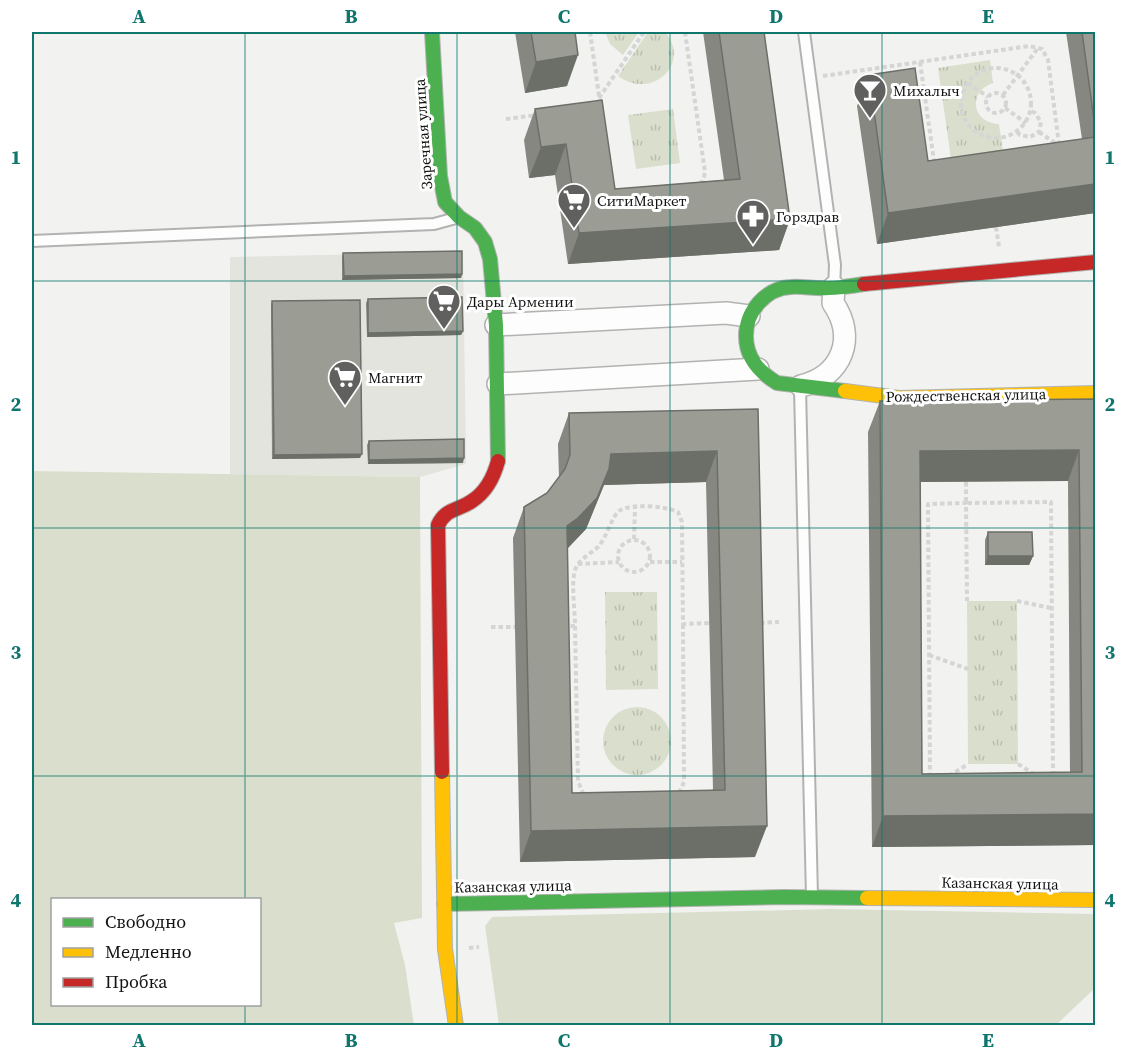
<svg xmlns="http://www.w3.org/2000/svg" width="1127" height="1057" font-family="'Source Serif 4',serif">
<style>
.built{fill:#e2e4dd}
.green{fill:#dadfcd;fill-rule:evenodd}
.park{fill:url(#park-tufts)}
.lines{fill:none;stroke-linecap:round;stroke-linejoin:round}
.lane-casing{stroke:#b2b3b1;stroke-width:14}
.street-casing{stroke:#b2b3b1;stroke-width:24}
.fast-casing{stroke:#b2b3b1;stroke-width:16}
.slow-casing{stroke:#b2b3b1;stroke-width:16}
.jam-casing{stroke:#b2b3b1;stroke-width:16}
.path{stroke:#d4d5d4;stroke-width:4;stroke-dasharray:4.5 3;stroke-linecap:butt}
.lane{stroke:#fdfdfd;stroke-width:10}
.street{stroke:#fdfdfd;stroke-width:21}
.fast{stroke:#4caf50;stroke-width:14}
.slow{stroke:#ffc107;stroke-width:14}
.jam{stroke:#c62828;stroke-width:14}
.wall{fill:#858780;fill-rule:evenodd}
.shaded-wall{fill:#6c6e68}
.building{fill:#9b9d95;stroke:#6c6e68;stroke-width:1.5;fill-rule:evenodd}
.grid{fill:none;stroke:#0f766e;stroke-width:1.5;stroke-opacity:0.55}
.labels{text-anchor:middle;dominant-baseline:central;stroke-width:6;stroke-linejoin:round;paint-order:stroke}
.poi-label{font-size:15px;fill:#121311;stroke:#fff;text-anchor:start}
.street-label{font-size:15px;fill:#121311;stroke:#fff}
.neatline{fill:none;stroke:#0f766e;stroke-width:2}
.grid-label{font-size:20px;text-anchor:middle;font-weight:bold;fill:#0f766e}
</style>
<defs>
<pattern id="park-tufts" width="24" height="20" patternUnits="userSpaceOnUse" patternTransform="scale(1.5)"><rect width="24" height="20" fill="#dadfcd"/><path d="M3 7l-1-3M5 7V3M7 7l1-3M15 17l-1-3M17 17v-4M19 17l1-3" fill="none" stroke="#babeaf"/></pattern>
</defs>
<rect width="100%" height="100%" fill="#f2f3f0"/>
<path class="built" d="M463 252 466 464 420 477 230 474V257Z"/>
<g class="green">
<path d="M32 471 420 477 422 918 394 923 405 965 414 1025H32ZM52 900H260V1004H52Z"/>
<path d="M831 909 1095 914V988L1056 1025H499L485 926 492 917Z"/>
</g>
<g class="park">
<path d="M605 32H639L623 55 610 44Z"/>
<path d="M648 32H665C692 63 652 101 618 76Z"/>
<path d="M990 60 993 83C967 92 972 123 999 124L1003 152 951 159 938 68Z"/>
<path d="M673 109 680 163 636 169 628 115Z"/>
<path d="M605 592H657L658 689 606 690Z"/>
<path d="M967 601H1017L1018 764H968Z"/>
<circle cx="637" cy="741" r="34"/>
</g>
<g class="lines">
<defs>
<g id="lane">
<path d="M804 32 835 265 834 287"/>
<path d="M32 241 434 224 456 218"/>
<path d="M800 388 812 897"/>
</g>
<g id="street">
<path d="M496 325 726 313 749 316"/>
<path d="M498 384 758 369"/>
<path d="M801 386C842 376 857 338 833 303L834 287"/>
</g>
<g id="fast">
<path d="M432 32 440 176 445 202 459 217 475 228 485 242 490 259 496 325 498 461"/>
<path d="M845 391 777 383C759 372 746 358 746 336 746 311 766 288 791 287 803 286 815 289 828 288 840 288 852 286 864 284"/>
<path d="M444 904 784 897 867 898"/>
</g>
<g id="slow">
<path d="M845 391 899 398 1096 393"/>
<path d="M442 772 445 949 456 1026"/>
<path d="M867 898 1096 900"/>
</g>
<g id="jam">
<path d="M864 284 1096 262"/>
<path d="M442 772 438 525C446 508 458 511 472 501 486 492 494 476 498 461"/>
</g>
</defs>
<use href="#lane" class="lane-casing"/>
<use href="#street" class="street-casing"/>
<use href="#fast" class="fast-casing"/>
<use href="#slow" class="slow-casing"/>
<use href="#jam" class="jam-casing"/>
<g class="path">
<path d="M590 32 600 103"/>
<path d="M685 32 705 172 703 181 700 183"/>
<path d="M920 62 934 161 936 164"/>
<circle cx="996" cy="103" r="35"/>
<path d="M823 76 1029 46 1042 49 1048 60 1059 144"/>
<path d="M968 83 988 97"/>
<circle cx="996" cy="103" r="10"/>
<path d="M1003 95 1038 48"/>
<path d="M599 98 644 32"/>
<path d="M1005 108 1026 123"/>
<path d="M506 119 537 115"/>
<path d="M1017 132 1020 135 1030 137 1039 132 1041 122 1035 113 1031 111"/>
<path d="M1039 132 1058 145"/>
<path d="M996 227 999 247"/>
<path d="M966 482V503L1051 502 1053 777"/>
<path d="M634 539 635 507"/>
<circle cx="634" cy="556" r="16"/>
<path d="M650 562H682"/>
<path d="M578 564 619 562"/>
<path d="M1017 601 1051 608"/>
<path d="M760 623 779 622"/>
<path d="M563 626H575C575 610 571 584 575 570 579 559 590 554 598 547 607 537 611 518 619 511 630 503 666 506 678 512L682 522 683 624 709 623"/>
<path d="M575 626 578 781 583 793 587 795"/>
<path d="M491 627H515"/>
<path d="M929 655 968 669"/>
<path d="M1018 764 1035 775"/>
<path d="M949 776 968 764"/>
<path d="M930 777 928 504 966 503 967 601"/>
<path d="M679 793 684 782 683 624"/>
<path d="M469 948 479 947"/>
</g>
<use href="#lane" class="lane"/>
<use href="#street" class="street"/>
<use href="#fast" class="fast"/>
<use href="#slow" class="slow"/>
<use href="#jam" class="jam"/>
</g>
<g class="wall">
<path d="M515 32H575L567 86 525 93Z"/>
<path d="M703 32H764L790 219 779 250 568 264 555 175 529 178 524 140 535 109 615 189 724 180Z"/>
<path d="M1066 32H1095V213L877 244 857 106 869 75 928 161 1082 139Z"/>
<path d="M343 253 462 274 461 278 342 280V257Z"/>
<path d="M368 299 463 331 461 335 367 337 366 303Z"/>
<path d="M272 301 360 458 272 459 271 305Z"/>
<path d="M1095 399V845L872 847 868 432 880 401ZM1068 481 1070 773 922 774 920 482Z"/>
<path d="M758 409 755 857 520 862 513 538 524 507 547 493 559 478 558 444 569 413ZM706 482 713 790 572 793 567 549 586 529 604 485Z"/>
<path d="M369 441 463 463 368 464 367 445Z"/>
<path d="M988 532 1033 556 1029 565H985V540Z"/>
</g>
<g class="shaded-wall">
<path d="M578 55 567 86 525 93 536 62Z"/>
<path d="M566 144 555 175 529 178 541 147Z"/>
<path d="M1095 184V213L877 244 888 213Z"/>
<path d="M790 219 779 250 568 264 579 233Z"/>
<path d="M462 274 461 278 342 280 344 276Z"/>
<path d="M463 331 461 335 367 337 368 333Z"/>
<path d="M1079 450 1068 481 908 482 920 451Z"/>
<path d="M717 451 706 482 604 485 586 529 567 549V526L611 454Z"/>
<path d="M362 454 360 458 272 459 274 455Z"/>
<path d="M464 458 463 463 368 464 369 460Z"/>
<path d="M988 556H1033L1029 565H985Z"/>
<path d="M1095 814V845L872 847 883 816Z"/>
<path d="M767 826 755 857 520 862 531 831Z"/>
</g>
<g class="building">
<path d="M531 32H575L578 55 536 62Z"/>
<path d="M719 32H764L790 219 579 233 566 144 541 147 535 109 602 100 615 189 740 179Z"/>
<path d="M1082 32H1095V127Z"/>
<path d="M915 68 928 161 1095 137V184L888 213 869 75Z"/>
<path d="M462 251V274L344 276 343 253Z"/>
<path d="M462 297 463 331 368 333V299Z"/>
<path d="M360 300 362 454 274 455 272 301Z"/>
<path d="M1095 399V814L883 816 880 401ZM1079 450 1082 772 922 774 920 451Z"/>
<path d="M758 409 767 826 531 831 524 507 547 493 565 469 570 455 569 413ZM717 451 725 790 572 793 567 526 578 518 597 498 609 469 611 454Z"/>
<path d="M464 439V458L369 460V441Z"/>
<path d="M988 532H1032L1033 556H988Z"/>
</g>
<path class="grid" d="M245 32V900M457 32V1026M670 32V1026M882 32V1026M32 281H1096M32 528H1096M32 776H1096M245 1004V1026"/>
<defs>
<symbol id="bar-pin" viewBox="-11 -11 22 30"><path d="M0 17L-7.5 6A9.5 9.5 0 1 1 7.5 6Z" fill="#60615f" stroke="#fff"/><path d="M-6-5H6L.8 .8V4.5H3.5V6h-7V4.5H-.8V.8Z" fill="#fff"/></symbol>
<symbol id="supermarket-pin" viewBox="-11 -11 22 30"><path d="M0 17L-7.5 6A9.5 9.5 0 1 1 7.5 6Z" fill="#60615f" stroke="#fff"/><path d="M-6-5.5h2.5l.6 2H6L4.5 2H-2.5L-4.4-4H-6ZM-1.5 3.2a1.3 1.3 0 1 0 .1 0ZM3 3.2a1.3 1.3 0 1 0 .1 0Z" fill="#fff"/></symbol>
<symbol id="pharmacy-pin" viewBox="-11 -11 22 30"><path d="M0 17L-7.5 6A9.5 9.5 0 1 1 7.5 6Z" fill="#60615f" stroke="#fff"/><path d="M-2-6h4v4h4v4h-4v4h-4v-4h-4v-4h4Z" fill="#fff"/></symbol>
</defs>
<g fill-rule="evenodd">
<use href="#bar-pin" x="851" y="71" width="38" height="52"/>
<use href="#supermarket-pin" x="555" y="181" width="38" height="52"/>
<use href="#pharmacy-pin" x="734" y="197" width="38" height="52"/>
<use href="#supermarket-pin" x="425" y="282" width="38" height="52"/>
<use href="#supermarket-pin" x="326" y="358" width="38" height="52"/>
</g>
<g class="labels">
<g class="poi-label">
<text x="893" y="90">Михалыч</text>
<text x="597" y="200">СитиМаркет</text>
<text x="776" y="216">Горздрав</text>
<text x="467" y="301">Дары Армении</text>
<text x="368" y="377">Магнит</text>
</g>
<g class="street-label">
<text transform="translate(423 134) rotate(-94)">Заречная улица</text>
<text transform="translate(966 395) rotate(-1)">Рождественская улица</text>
<text transform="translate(1000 883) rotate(1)">Казанская улица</text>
<text transform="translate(513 886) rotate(-1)">Казанская улица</text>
</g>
</g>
<rect width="1127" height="1057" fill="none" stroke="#ffffff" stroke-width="66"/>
<rect x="51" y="898" width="210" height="108" fill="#ffffff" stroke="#a0a1a0" stroke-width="1.5"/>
<rect x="63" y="918" width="30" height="9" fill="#4caf50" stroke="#a0a1a0" stroke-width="1.5"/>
<text x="105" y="928" font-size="18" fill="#121311">Свободно</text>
<rect x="63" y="948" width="30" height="9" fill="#ffc107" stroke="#a0a1a0" stroke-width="1.5"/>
<text x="105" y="958" font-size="18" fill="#121311">Медленно</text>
<rect x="63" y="978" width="30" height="9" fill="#c62828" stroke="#a0a1a0" stroke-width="1.5"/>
<text x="105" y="988" font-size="18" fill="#121311">Пробка</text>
<rect x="33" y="33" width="1061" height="991" class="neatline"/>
<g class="grid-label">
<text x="139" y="23">A</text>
<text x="351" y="23">B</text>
<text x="564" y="23">C</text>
<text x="776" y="23">D</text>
<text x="988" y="23">E</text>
<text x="16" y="164">1</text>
<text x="1110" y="164">1</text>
<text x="16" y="411">2</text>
<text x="1110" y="411">2</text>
<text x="16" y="659">3</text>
<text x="1110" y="659">3</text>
<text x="16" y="907">4</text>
<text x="1110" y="907">4</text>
<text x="139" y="1047">A</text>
<text x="351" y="1047">B</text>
<text x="564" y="1047">C</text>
<text x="776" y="1047">D</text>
<text x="988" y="1047">E</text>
</g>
</svg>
